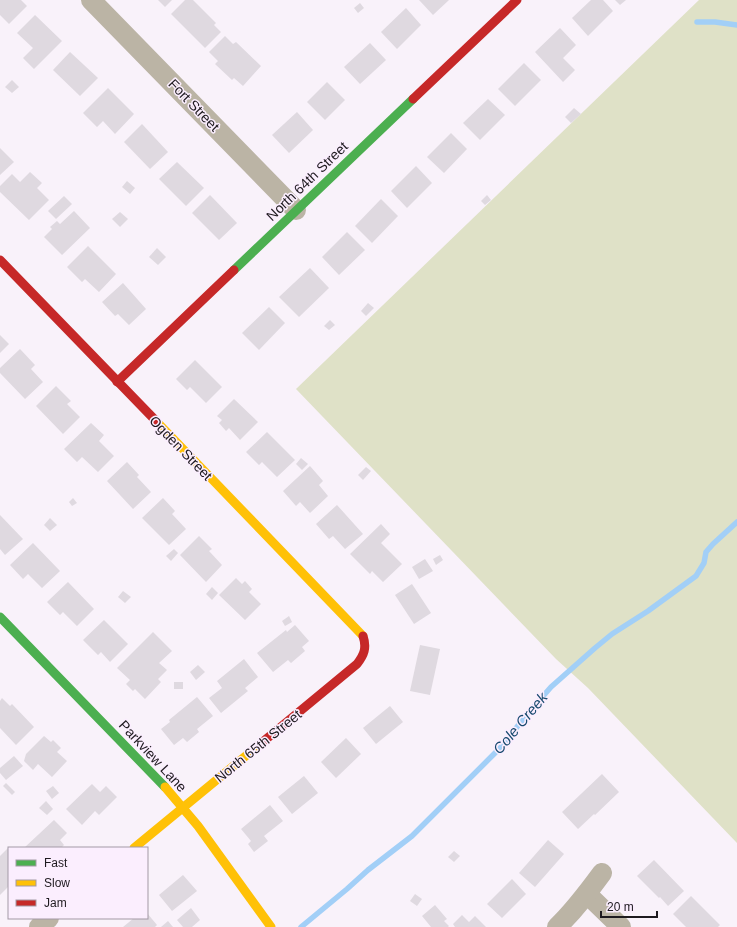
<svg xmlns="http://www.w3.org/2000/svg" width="737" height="927" font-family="Arial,sans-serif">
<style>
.green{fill:#dfe1c7}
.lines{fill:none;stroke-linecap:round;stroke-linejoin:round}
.stream{stroke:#a2cff7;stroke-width:5.5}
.building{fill:#dfd9e0}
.street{stroke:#bbb4a5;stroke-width:20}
.fast{stroke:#4caf50;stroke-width:9}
.slow{stroke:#ffc107;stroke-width:9}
.jam{stroke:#c62828;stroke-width:9}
.labels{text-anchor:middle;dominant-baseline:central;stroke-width:3;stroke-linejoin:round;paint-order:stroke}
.street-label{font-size:14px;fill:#1e1a1f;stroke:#fbeefe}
.water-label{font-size:15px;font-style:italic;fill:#174a6e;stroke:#fbeefe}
</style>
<rect width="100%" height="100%" fill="#f9f2fa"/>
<path class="green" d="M699 0H737V843L588 688 556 659 296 389Z"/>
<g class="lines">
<g class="stream">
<path d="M697 22H715L737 25"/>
<path d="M301 927 347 889 368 870 412 836 502 746 524 718 551 687 595 648 612 634 648 611 696 576 704 563 706 552 713 544 737 522"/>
</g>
</g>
<g class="building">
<path d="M0 0H21L27 6 9 24 0 15Z"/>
<path d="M158 0H172L165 7Z"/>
<path d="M185 0H193L216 23 214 25 221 32 205 48 171 14Z"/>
<path d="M419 0H449L433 15Z"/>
<path d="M591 0H603L613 11 588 36 572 18Z"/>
<path d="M615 0H626L620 5Z"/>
<path d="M360 3 364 8 358 13 354 8Z"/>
<path d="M406 8 421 25 397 49 381 32Z"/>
<path d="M35 15 62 41 34 69 23 58 33 48 17 33Z"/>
<path d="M560 28 576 45 563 58 575 70 563 82 535 52Z"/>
<path d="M225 36 233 44 236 42 261 66 243 86 234 78 232 80 215 64 218 61 209 52Z"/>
<path d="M370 43 386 60 360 84 344 67Z"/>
<path d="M70 52 98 78 80 96 53 70Z"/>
<path d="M524 63 541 80 515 106 498 89Z"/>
<path d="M12 80 19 87 12 93 5 87Z"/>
<path d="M327 82 345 100 325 120 307 102Z"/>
<path d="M108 88 134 114 115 134 103 121 97 127 83 113Z"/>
<path d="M488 99 505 115 480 140 463 123Z"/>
<path d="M574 108 581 114 571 123 565 117Z"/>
<path d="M297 112 313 130 289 153 272 135Z"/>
<path d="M142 124 168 152 150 169 124 142Z"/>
<path d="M451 133 467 149 444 173 427 157Z"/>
<path d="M0 148 14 162 0 175Z"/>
<path d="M177 162 204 188 186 206 159 179Z"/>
<path d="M416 166 432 183 407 208 391 191Z"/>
<path d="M30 172 42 183 37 188 49 200 29 220 0 192V186L12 174 20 182Z"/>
<path d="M127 181 135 188 130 194 122 187Z"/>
<path d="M210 195 237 223 219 240 192 213Z"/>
<path d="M487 195 491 200 485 205 481 201Z"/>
<path d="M64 196 72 204 56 219 48 211Z"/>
<path d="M381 199 398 216 372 243 355 226Z"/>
<path d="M74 211 90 228 62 255 44 237 52 229 50 227 57 221 60 224Z"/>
<path d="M120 212 128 219 120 227 112 219Z"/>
<path d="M347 232 365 250 339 275 322 257Z"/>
<path d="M88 246 116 274 99 292 85 279 82 282 67 267Z"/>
<path d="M157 248 166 257 158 265 149 257Z"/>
<path d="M310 268 329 288 299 317 279 297Z"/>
<path d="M123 283 146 309 129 325 118 314 115 316 102 302Z"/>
<path d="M368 303 374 308 366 316 361 311Z"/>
<path d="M269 307 285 323 259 350 242 333Z"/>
<path d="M330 320 335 325 329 330 324 326Z"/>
<path d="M0 335 9 344 0 353Z"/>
<path d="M20 349 35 365 31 369 43 382 25 399 0 373V368Z"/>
<path d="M195 360 222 387 206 403 190 387 187 390 176 379Z"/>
<path d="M56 386 71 401 67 404 80 417 63 434 36 406Z"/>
<path d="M234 399 258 422 240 440 229 428 226 431 219 423 222 420 217 416Z"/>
<path d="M91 423 104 435 99 441 114 456 98 472 82 457 77 462 64 449Z"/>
<path d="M267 432 295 460 277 477 262 462 259 465 246 452Z"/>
<path d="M301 458 308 464 302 470 296 464Z"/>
<path d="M127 462 139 475 137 477 151 492 133 509 107 481Z"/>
<path d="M310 466 323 481 319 485 328 496 310 513 300 502 296 506 283 491Z"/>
<path d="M366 467 371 471 363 480 358 475Z"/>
<path d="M73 498 77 503 72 506 69 502Z"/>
<path d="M163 498 175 511 172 514 186 529 169 545 142 518Z"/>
<path d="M337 505 363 534 345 549 333 536 329 539 316 524Z"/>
<path d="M0 515 23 539 5 555 0 549Z"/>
<path d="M50 518 57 525 50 531 44 525Z"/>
<path d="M381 524 390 534 381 543 402 564 383 582 372 571 370 574 350 554Z"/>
<path d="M199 536 212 549 209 551 222 565 206 582 180 555Z"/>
<path d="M33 543 60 571 42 588 28 574 23 579 10 565Z"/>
<path d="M174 549 178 553 171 561 166 556Z"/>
<path d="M440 555 443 560 436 565 433 559Z"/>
<path d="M425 559 433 571 419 579 412 567Z"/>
<path d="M236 578 242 584 245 581 252 589 249 592 261 604 245 620 219 595Z"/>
<path d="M68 582 94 609 77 626 63 612 60 615 47 602Z"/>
<path d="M412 584 431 613 414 624 395 595Z"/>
<path d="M212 587 218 593 212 600 206 594Z"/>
<path d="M123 591 131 597 125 603 118 597Z"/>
<path d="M289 616 292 622 285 626 282 621Z"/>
<path d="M104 620 128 644 110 662 101 652 98 655 83 640Z"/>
<path d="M295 625 309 641 302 647 305 651 291 663 288 660 273 672 257 653 286 630 287 632Z"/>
<path d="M153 632 172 651 159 663 167 670 158 679 161 682 145 699 135 689 133 691 126 684 130 680 117 668Z"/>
<path d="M420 645 440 649 430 695 410 691Z"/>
<path d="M244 659 258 677 245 688 248 691 221 713 209 698 222 688 217 681Z"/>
<path d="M198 665 205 672 196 680 190 672Z"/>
<rect x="174" y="682" width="9" height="7"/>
<path d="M197 697 213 716 197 729 199 732 187 742 183 738 174 745 161 729 170 722 169 720Z"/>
<path d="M2 698 10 706 12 704 34 727 16 745 0 728V701Z"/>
<path d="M390 706 403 722 376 744 363 728Z"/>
<path d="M44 736 51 742 53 740 61 748 57 752 67 761 52 777 38 764 33 770 24 761 26 754Z"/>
<path d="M346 738 361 754 336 778 321 762Z"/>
<path d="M14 756 23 766 6 780 0 773V768Z"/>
<path d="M602 774 619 792 595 815 594 814 578 829 562 812Z"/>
<path d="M304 776 318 793 292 814 278 797Z"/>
<path d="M6 783 15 792 12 795 3 786Z"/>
<path d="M92 784 100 792 106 786 117 797 99 815 95 811 82 825 66 809Z"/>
<path d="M53 786 59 793 52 799 46 791Z"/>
<path d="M46 801 53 809 47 815 39 808Z"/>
<path d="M270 805 283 821 264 836 268 841 254 852 248 844 251 841 241 829Z"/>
<path d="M54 820 67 833 60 840 64 845 61 848H24Z"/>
<path d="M548 840 564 854 535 887 519 873Z"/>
<path d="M8 848 9 849V886L0 895V856Z"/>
<path d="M454 851 460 856 454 862 448 857Z"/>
<path d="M654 860 684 891 668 906 660 897 659 898 637 876Z"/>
<path d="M183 875 197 891 172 911 159 895Z"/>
<path d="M512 879 526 894 502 918 487 904Z"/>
<path d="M415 894 422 899 417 906 410 901Z"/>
<path d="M691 896 720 925 718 927H686L673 914Z"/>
<path d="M435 905 447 919 444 921 449 926 448 927H431L422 916Z"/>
<path d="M191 908 200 920 192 927H183L177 920Z"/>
<path d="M147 913 157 925 155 927H123L134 918H147Z"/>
<path d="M462 915 469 922 475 916 486 927H455L453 924Z"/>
<path d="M168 921 173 927H161Z"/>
</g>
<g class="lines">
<g class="street">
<path d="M91 0 296 210"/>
<path d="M587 894 621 927"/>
<path d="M39 927 49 918"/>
<path d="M557 927C574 911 588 892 602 873"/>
</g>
<g class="fast">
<path d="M234 270 413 99"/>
<path d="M0 617 165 787"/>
</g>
<g class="slow">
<path d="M157 422 363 636"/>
<path d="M165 787 198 826 271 927"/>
<path d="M134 848 259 745"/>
</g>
<g class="jam">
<path d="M413 99 517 0"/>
<path d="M0 260 157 422"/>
<path d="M117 382 234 270"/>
<path d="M259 745 357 664C364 655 367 648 363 636"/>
</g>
</g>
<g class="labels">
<g class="street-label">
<text transform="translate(194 105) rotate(46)">Fort Street</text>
<text transform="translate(307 181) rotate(-44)">North 64th Street</text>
<text transform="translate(181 448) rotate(46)">Ogden Street</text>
<text transform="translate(258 746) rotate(-39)">North 65th Street</text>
<text transform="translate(153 756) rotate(47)">Parkview Lane</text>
</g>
<g class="water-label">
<text transform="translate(520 723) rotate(-50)">Cole Creek</text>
</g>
</g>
<rect x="8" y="847" width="140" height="72" fill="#fbeefe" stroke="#a399a5"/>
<rect x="16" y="860" width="20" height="6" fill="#4caf50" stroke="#a399a5"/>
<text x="44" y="867" font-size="12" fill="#1e1a1f">Fast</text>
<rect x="16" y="880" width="20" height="6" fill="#ffc107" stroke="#a399a5"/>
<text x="44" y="887" font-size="12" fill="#1e1a1f">Slow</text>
<rect x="16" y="900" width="20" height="6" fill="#c62828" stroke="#a399a5"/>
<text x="44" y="907" font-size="12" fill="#1e1a1f">Jam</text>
<path d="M601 911v6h56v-6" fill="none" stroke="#1e1a1f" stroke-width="2"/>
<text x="607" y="911" font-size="12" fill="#1e1a1f" stroke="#fbeefe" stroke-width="3" paint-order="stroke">20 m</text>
</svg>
